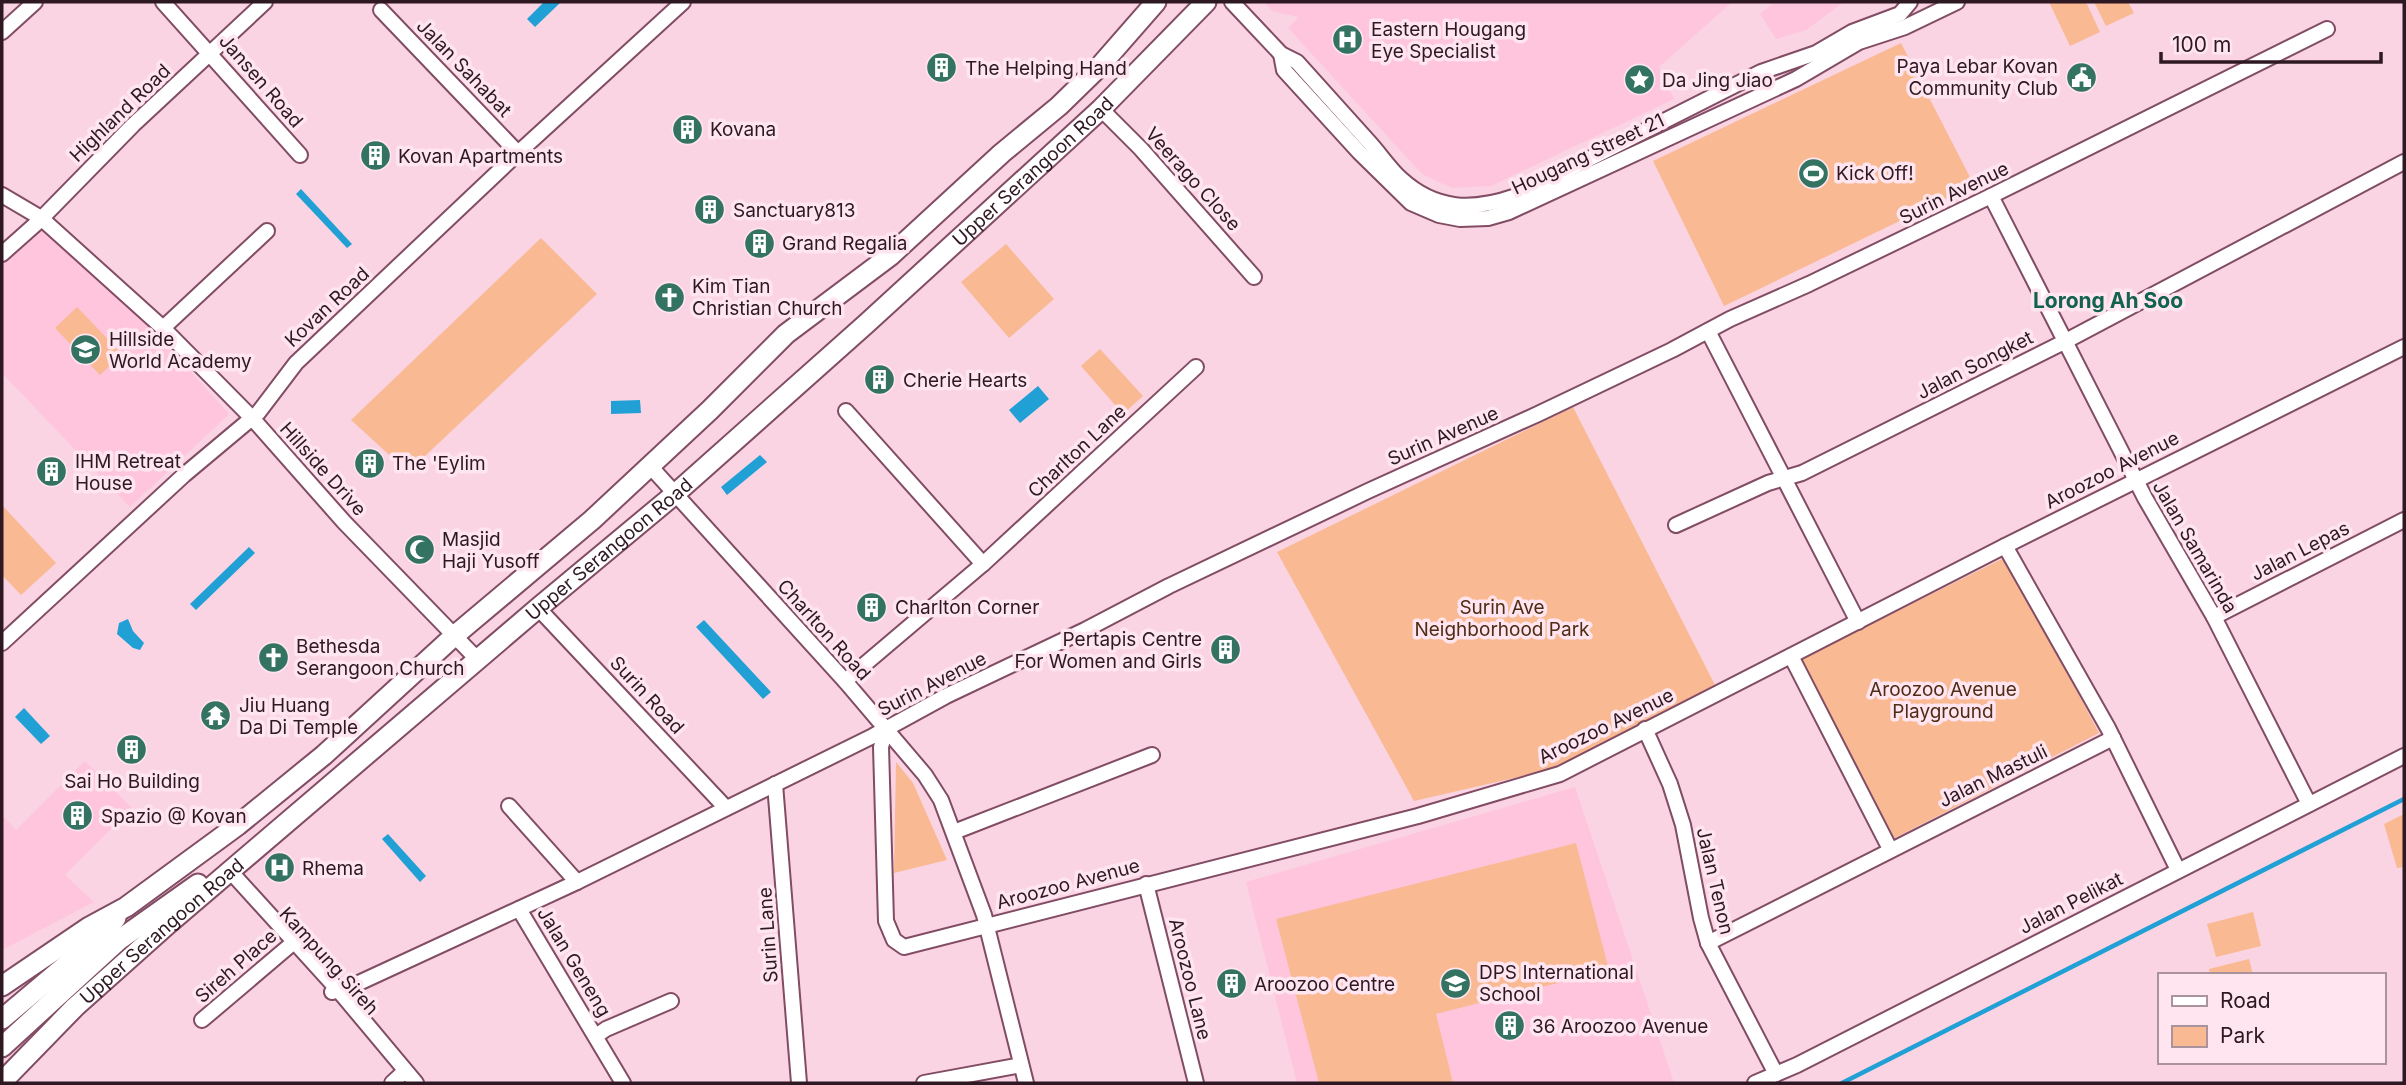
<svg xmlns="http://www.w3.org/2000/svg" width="2406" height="1085" font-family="Inter,sans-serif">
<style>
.built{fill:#fec5dc}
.green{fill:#f9b993}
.water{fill:#20a0d4}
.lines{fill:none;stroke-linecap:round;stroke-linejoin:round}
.stream{stroke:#20a0d4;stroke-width:4.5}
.minor-casing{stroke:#814c64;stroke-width:18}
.major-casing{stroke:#814c64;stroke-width:23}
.minor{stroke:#fff;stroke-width:14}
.major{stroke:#fff;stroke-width:19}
.labels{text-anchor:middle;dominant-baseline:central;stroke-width:7;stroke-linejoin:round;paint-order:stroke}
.poi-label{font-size:19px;fill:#2e1822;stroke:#ffe5ef;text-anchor:start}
.street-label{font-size:19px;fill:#2e1822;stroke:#ffe5ef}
.park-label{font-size:19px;fill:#502c15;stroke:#ffe5ef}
.neighbourhood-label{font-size:21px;font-weight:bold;fill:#12624f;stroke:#ffe5ef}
</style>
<rect width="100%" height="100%" fill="#fad4e3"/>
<g class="built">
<path d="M1263 2H1732L1659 67 1674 99 1491 186 1452 188 1422 174 1288 28 1299 17 1274 12Z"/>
<path d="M1774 2H1844L1806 30 1776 39 1760 14Z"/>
<path d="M41 223 150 327 229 414 130 507 2 373V260Z"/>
<path d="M85 761 132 808 65 875 94 902 2 950V815L16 830Z"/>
<path d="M1575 787 1674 1083H1297L1246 882Z"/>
</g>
<g class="green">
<path d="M2049 2H2086L2100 32 2070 46Z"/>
<path d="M2094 2H2128L2134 13 2106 26Z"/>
<path d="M1901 43 1974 185 1724 306 1653 161Z"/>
<path d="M541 238 597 294 408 472 351 420Z"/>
<path d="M1006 244 1054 299 1009 338 961 282Z"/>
<path d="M77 307 122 354 100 375 55 328Z"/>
<path d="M1100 349 1143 396 1123 414 1081 366Z"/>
<path d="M1573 407 1715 685 1558 768 1414 801 1277 552Z"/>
<path d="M2 505 56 563 21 595 2 575Z"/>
<path d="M2006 557 2099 733 1893 839 1801 659Z"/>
<path d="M896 762 913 783 947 860 894 873Z"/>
<path d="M2404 814V867L2397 868 2384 824Z"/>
<path d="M1576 843 1609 970 1436 1014 1453 1083H1319L1276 919Z"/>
<path d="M2253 912 2261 946 2216 957 2207 924Z"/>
<path d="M2249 959 2253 975H2210L2209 969Z"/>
</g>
<g class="water">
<path d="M544 2H561L535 27 527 19Z"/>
<path d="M301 189 352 244 347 248 296 194Z"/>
<path d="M1038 386 1049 399 1020 423 1009 410Z"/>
<path d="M640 400 641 413 611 414V401Z"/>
<path d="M760 455 767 462 727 495 721 487Z"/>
<path d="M249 547 255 553 196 610 190 604Z"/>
<path d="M128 619 133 631 144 643 140 650 133 648 117 634 119 623Z"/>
<path d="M704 620 771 692 763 699 696 627Z"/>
<path d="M24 708 50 736 41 744 15 717Z"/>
<path d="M388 834 426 876 420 882 382 839Z"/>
</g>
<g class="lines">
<path class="stream" d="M1842 1083 2404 799"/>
<defs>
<g id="minor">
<path d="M163 2 300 155"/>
<path d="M1232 2 1281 54 1297 62C1321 89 1345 115 1369 142 1380 154 1389 168 1401 179 1436 211 1473 211 1516 196L1761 72 1816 53 1852 32 1900 14 1910 2"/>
<path d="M381 10 518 153"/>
<path d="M2 32 35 2"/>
<path d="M1281 54 1284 70 1359 152 1411 203 1439 215 1460 219 1488 218 1509 212 1796 79 1859 42 1905 27 1957 2"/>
<path d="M1101 109 1141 149 1254 277"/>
<path d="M2 195 41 218 163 328 252 418 344 522 478 660"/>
<path d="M1991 196 2145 498 2214 617 2309 804"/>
<path d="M2 254 38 222 133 125 265 2"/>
<path d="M163 328 267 231"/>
<path d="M1708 331 1858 622"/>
<path d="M846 411 983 564"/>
<path d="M650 466 845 681 925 775 941 800 984 915 1026 1083"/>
<path d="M1676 525 1768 483 1802 473 2064 342 2404 162"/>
<path d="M2005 546 2108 728 2178 870"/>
<path d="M538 608 726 808"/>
<path d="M2214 617 2404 520"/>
<path d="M2 643 184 475 258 413 296 363 518 153 683 2"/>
<path d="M1791 656 1890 849"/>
<path d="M845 681 983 564 1196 367"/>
<path d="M886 729 881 747 886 921 894 940 904 947 1418 816 1560 774 2005 546 2404 347"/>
<path d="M1645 729 1670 784 1683 825 1701 918 1708 943 1776 1074"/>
<path d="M775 784 799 1083"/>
<path d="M509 806 577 882"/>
<path d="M954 832 1152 755"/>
<path d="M230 871 339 991 416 1083"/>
<path d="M1146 884 1196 1083"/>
<path d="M519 909 623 1083"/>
<path d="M1708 943 2113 738"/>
<path d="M332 992 350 987 577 882 873 736 946 696 1085 630 1169 586 1368 491 1538 414 1672 350 1730 319 1809 284 1991 196 2327 29"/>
<path d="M202 1020 294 942"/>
<path d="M596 1036 606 1029 671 1001"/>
<path d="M392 1083 405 1071"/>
<path d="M924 1083 1021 1065"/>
<path d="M1755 1083 1797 1065 2404 756"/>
</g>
<g id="major">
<path d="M2 986 89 927 126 907 238 825 324 755 454 636 592 520 710 410 786 334 890 256 1002 153 1059 106 1100 66 1156 2"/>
<path d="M2 1019 104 933 116 918"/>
<path d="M2 1047 119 940 198 884"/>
<path id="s1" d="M2 1082 75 1007 168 924 538 608 675 494 866 324 1101 109 1206 2"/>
</g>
</defs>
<use href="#minor" class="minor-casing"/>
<use href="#major" class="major-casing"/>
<use href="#minor" class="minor"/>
<use href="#major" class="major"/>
</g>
<defs>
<symbol id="hospital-disc" viewBox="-11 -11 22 22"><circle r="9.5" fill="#347361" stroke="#ffe5ef"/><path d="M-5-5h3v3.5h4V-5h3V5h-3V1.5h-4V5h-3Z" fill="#fff"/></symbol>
<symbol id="building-disc" viewBox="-11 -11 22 22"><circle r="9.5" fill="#347361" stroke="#ffe5ef"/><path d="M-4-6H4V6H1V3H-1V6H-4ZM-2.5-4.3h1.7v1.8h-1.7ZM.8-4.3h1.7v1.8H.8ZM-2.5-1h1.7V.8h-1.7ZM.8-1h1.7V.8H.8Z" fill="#fff"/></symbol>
<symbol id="civic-disc" viewBox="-11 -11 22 22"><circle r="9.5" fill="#347361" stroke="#ffe5ef"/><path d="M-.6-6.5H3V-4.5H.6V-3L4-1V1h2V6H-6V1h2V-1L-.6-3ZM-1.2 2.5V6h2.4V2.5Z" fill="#fff"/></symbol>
<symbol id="sight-disc" viewBox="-11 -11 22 22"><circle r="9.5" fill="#347361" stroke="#ffe5ef"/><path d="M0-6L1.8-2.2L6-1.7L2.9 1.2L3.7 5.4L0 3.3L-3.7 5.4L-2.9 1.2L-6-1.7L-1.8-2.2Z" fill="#fff"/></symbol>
<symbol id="stadium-disc" viewBox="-11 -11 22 22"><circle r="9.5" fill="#347361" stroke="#ffe5ef"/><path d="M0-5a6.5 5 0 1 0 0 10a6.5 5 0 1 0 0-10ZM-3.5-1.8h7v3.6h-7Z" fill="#fff"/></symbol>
<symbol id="church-disc" viewBox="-11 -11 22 22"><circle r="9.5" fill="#347361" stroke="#ffe5ef"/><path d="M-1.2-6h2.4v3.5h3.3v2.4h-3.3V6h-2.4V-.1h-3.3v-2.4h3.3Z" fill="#fff"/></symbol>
<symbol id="school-disc" viewBox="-11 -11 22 22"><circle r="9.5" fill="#347361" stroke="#ffe5ef"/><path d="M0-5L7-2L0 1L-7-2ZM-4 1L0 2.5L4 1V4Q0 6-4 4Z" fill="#fff"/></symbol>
<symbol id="mosque-disc" viewBox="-11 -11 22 22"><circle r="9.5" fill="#347361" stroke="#ffe5ef"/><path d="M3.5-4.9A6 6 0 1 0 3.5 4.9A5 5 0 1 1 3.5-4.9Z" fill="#fff"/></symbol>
<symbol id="temple-disc" viewBox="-11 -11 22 22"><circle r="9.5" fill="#347361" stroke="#ffe5ef"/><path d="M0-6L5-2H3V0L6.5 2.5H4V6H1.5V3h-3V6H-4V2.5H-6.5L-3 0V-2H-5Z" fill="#fff"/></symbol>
</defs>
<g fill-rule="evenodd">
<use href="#hospital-disc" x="1330" y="22" width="35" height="35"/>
<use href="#building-disc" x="924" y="50" width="35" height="35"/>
<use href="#civic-disc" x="2064" y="60" width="35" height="35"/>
<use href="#sight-disc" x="1622" y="62" width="35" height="35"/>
<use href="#building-disc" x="670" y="112" width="35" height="35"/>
<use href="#building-disc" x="358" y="138" width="35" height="35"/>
<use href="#stadium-disc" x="1796" y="156" width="35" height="35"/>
<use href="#building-disc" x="692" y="192" width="35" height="35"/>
<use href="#building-disc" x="742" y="226" width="35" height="35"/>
<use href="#church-disc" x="652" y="280" width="35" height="35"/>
<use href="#school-disc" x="68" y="332" width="35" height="35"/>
<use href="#building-disc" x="862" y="362" width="35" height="35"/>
<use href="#building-disc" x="352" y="446" width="35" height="35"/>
<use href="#building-disc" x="34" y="454" width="35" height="35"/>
<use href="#mosque-disc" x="402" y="532" width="35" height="35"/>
<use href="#building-disc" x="854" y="590" width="35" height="35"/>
<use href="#building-disc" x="1208" y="632" width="35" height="35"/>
<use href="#church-disc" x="256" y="640" width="35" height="35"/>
<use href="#temple-disc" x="198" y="698" width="35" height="35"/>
<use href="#building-disc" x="114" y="732" width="35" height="35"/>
<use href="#building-disc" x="60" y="798" width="35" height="35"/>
<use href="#hospital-disc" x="262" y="850" width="35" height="35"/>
<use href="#school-disc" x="1438" y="966" width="35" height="35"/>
<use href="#building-disc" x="1214" y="966" width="35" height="35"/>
<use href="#building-disc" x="1492" y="1008" width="35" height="35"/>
</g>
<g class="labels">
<g class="poi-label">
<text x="1371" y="29">Eastern Hougang<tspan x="1371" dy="22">Eye Specialist</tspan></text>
<text x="2058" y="66" text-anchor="end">Paya Lebar Kovan<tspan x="2058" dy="22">Community Club</tspan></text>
<text x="965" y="68">The Helping Hand</text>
<text x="1662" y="80">Da Jing Jiao</text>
<text x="710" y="129">Kovana</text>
<text x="398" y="156">Kovan Apartments</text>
<text x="1836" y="173">Kick Off!</text>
<text x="733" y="210">Sanctuary813</text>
<text x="782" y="243">Grand Regalia</text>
<text x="692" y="286">Kim Tian<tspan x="692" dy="22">Christian Church</tspan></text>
<text x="109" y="339">Hillside<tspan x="109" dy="22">World Academy</tspan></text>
<text x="903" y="380">Cherie Hearts</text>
<text x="75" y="461">IHM Retreat<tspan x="75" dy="22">House</tspan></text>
<text x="392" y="463">The 'Eylim</text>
<text x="442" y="539">Masjid<tspan x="442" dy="22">Haji Yusoff</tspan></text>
<text x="895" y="607">Charlton Corner</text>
<text x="1202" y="639" text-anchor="end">Pertapis Centre<tspan x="1202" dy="22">For Women and Girls</tspan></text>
<text x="296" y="646">Bethesda<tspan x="296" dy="22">Serangoon Church</tspan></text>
<text x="239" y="705">Jiu Huang<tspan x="239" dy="22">Da Di Temple</tspan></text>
<text x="132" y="781" text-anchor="middle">Sai Ho Building</text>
<text x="101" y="816">Spazio @ Kovan</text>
<text x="302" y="868">Rhema</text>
<text x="1479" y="972">DPS International<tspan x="1479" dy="22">School</tspan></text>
<text x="1254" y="984">Aroozoo Centre</text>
<text x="1532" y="1026">36 Aroozoo Avenue</text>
</g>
<g class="street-label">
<text transform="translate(464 68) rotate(46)">Jalan Sahabat</text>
<text transform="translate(261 81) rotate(49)">Jansen Road</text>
<text transform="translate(120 113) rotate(-44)">Highland Road</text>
<text transform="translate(1588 154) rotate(-25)">Hougang Street 21</text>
<text stroke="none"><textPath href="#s1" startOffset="1376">Upper Serangoon Road</textPath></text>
<text transform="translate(1193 179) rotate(48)">Veerago Close</text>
<text transform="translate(1954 193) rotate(-26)">Surin Avenue</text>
<text transform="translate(327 307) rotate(-43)">Kovan Road</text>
<text transform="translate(1975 365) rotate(-27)">Jalan Songket</text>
<text transform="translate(1443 436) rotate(-24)">Surin Avenue</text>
<text transform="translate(1077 451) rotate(-43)">Charlton Lane</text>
<text transform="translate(323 469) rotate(48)">Hillside Drive</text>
<text transform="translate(2112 470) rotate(-27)">Aroozoo Avenue</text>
<text transform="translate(2195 547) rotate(60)">Jalan Samarinda</text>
<text stroke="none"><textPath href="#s1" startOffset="808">Upper Serangoon Road</textPath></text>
<text transform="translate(2300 551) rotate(-27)">Jalan Lepas</text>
<text transform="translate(824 630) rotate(48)">Charlton Road</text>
<text transform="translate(932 684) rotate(-27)">Surin Avenue</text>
<text transform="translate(647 695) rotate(47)">Surin Road</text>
<text transform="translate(1606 726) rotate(-26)">Aroozoo Avenue</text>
<text transform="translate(1993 776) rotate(-26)">Jalan Mastuli</text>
<text transform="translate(1715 881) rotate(77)">Jalan Tenon</text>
<text transform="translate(1068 884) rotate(-15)">Aroozoo Avenue</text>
<text transform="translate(2071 903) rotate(-27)">Jalan Pelikat</text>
<text stroke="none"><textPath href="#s1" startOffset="220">Upper Serangoon Road</textPath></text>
<text transform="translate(768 935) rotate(-94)">Surin Lane</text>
<text transform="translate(329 961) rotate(48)">Kampung Sireh</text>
<text transform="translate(574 962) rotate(59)">Jalan Geneng</text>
<text transform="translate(236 966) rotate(-41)">Sireh Place</text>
<text transform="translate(1190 979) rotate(76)">Aroozoo Lane</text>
</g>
<g class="park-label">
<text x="1502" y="607">Surin Ave<tspan x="1502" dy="22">Neighborhood Park</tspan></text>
<text x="1943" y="689">Aroozoo Avenue<tspan x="1943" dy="22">Playground</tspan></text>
</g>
<g class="neighbourhood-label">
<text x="2108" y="300">Lorong Ah Soo</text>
</g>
</g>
<rect width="2406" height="1085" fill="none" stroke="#2e1822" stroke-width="7"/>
<rect x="2158" y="973" width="228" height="91" fill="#ffe5ef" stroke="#ab939d" stroke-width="2"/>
<rect x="2172" y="996" width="35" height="10" fill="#ffffff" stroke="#ab939d" stroke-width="2"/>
<text x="2220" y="1008" font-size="21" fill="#2e1822">Road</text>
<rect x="2172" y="1026" width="35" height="21" fill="#f9b993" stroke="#ab939d" stroke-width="2"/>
<text x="2220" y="1043" font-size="21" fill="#2e1822">Park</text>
<path d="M2161 52v10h220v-10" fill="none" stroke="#2e1822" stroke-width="3.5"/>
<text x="2172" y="52" font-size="21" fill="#2e1822" stroke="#ffe5ef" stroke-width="5" paint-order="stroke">100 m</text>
</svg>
